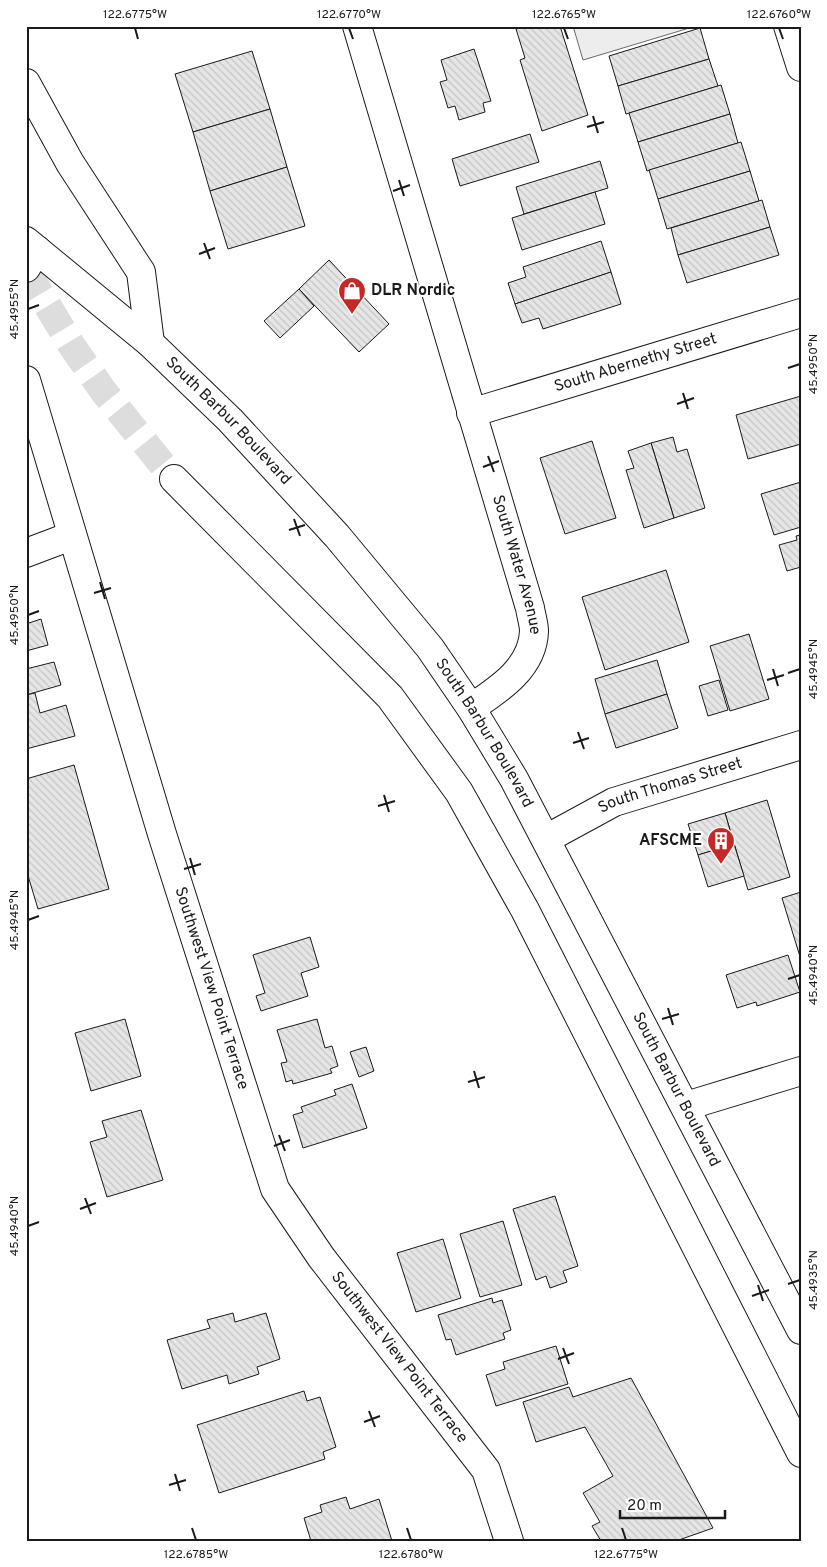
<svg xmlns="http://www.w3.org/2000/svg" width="827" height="1567" font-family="Overpass,sans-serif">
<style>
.built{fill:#ededed;stroke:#6a6a6a}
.building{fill:url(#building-back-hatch);stroke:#1a1a1a}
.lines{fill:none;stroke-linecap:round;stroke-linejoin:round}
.primary-tunnel{stroke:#ddd;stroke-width:28;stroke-dasharray:28 14;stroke-linecap:butt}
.street-casing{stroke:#1a1a1a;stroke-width:30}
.secondary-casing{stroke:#1a1a1a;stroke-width:30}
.primary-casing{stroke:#1a1a1a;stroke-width:30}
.street{stroke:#fff;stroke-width:28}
.secondary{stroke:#fff;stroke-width:28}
.primary{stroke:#fff;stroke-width:28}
.ticks{fill:none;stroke:#1a1a1a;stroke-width:2}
.labels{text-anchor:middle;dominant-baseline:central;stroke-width:4;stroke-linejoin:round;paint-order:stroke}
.poi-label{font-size:16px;font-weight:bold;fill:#1a1a1a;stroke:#fff;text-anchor:start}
.street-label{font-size:16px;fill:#1a1a1a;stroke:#fff}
.neatline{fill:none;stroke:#1a1a1a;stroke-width:2}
.ticks-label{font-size:12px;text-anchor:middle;fill:#1a1a1a}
</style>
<defs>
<pattern id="building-back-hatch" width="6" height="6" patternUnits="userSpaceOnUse" patternTransform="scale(1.25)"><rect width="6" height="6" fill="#e6e6e6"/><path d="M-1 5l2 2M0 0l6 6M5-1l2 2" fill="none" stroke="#c5c5c5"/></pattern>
</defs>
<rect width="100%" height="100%" fill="#fff"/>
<path class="built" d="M573 26H696L583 60Z"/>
<g class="building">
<path d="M525 26H560L588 115 542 131 520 60 525 58 516 29Z"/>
<path d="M700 28 709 59 618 86 609 56Z"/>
<path d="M474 49 491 101 483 103 485 112 459 120 455 106 448 108 440 82 447 80 441 60Z"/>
<path d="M252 51 270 109 193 132 175 74Z"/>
<path d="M709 59 718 86 626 114 618 86Z"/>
<path d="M721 85 730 114 638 142 629 113Z"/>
<path d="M270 109 287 167 210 191 193 132Z"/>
<path d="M730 114 738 143 647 171 638 142Z"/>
<path d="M530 134 539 162 460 186 452 159Z"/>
<path d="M741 142 750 171 658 199 649 170Z"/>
<path d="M600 161 608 188 524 214 516 187Z"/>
<path d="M287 167 305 226 228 249 210 191Z"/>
<path d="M750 171 759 201 667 229 658 199Z"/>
<path d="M595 192 605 224 522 250 512 218Z"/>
<path d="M762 200 770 227 678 255 671 228Z"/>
<path d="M770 227 779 255 687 283 678 255Z"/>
<path d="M601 241 611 272 515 304 508 283 526 277 523 267Z"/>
<path d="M329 260 389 324 359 352 299 289Z"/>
<path d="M611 272 621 304 543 329 539 318 522 323 515 304Z"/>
<path d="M299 289 314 306 280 338 264 321Z"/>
<path d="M801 396V444L748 459 736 415Z"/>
<path d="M673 437 677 452 687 449 705 508 674 518 651 443Z"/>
<path d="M592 441 616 518 565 534 540 458Z"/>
<path d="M651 443 674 518 644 528 626 470 634 468 628 451Z"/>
<path d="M801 482V527L774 535 761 494Z"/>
<path d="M801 535V567L787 571 779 545 797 540 796 536Z"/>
<path d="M666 570 689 642 605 670 582 597Z"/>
<path d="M41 619 48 645 26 651V624Z"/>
<path d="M749 634 769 699 730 711 710 646Z"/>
<path d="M657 660 667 694 605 714 595 679Z"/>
<path d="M54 662 61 685 26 695V669Z"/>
<path d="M719 680 728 710 708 716 699 686Z"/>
<path d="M35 693 40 713 66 705 75 736 26 749V695Z"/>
<path d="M667 694 678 728 616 748 605 714Z"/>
<path d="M74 765 109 889 38 909 26 869V779Z"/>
<path d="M767 800 790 877 748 890 725 813Z"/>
<path d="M725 813 734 844 698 855 688 824Z"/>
<path d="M734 844 744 876 708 887 698 855Z"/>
<path d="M801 892V960L782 898Z"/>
<path d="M310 937 319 967 301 973 308 996 261 1011 256 996 265 993 253 955Z"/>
<path d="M788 955 800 992 757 1006 756 1002 737 1008 726 975Z"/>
<path d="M125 1019 141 1076 91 1091 75 1033Z"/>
<path d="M317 1019 325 1048 332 1046 338 1066 330 1069 332 1073 293 1084 292 1080 286 1082 281 1063 287 1062 277 1030Z"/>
<path d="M366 1047 374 1071 359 1077 350 1052Z"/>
<path d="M352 1084 367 1128 303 1148 293 1115 303 1112 301 1107 336 1095 334 1090Z"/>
<path d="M141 1110 163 1180 107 1197 90 1142 107 1137 102 1121Z"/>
<path d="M555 1196 578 1266 563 1271 567 1282 550 1288 546 1276 536 1280 513 1209Z"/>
<path d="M503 1221 522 1285 480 1297 460 1234Z"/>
<path d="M443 1239 461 1298 416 1312 397 1253Z"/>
<path d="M492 1298 493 1303 502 1300 511 1330 503 1333 505 1339 456 1355 451 1339 446 1340 438 1315Z"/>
<path d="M233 1313 235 1322 266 1313 280 1359 257 1367 259 1374 229 1384 227 1375 182 1389 167 1340 210 1328 207 1320Z"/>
<path d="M556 1346 568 1384 496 1406 486 1375 505 1369 503 1362Z"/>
<path d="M631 1378 713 1528 676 1541H601L592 1526 600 1522 583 1493 613 1476 585 1427 536 1442 523 1402 569 1387 573 1397Z"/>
<path d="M304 1391 307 1401 320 1397 336 1447 323 1452 325 1459 219 1493 197 1425Z"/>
<path d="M346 1497 350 1509 379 1499 392 1541H311L304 1518 322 1512 320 1505Z"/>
</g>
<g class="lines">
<path class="primary-tunnel" d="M26 270 72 346 104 392 174 479"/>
<defs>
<g id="street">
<path id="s1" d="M357 26 530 608C531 615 534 624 534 631 533 668 498 690 471 708"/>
<path d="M26 268 37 250"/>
<path id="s2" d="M26 380 162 834 275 1189 321 1257 486 1470 509 1541"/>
<path id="s3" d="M471 413 801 313"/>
<path d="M26 553 71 536"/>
<path id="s4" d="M546 839 614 802 801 745"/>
<path d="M686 1106 801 1071"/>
</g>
<path id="secondary" d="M788 26 801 67"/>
<g id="primary">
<path d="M26 83 70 163 141 272 150 343"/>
<path id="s5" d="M26 241 150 343 230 420 337 536 430 648 471 708 514 779 801 1330"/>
<path d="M174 479 390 697 459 792 525 910 801 1453"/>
</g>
</defs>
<use href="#street" class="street-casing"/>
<use href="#secondary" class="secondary-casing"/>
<use href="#primary" class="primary-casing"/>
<use href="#street" class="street"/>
<use href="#secondary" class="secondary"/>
<use href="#primary" class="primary"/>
</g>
<path class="ticks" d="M135 28 138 39M349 28 353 39M564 28 568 39M779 28 783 39M593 116 598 133M587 127 604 122M399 180 404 196M393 191 410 185M204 243 210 259M199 254 215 248M28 309 39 305M788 368 800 364M683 393 688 409M677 404 694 398M488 456 494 472M483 467 499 461M294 519 300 536M289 530 305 525M100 582 105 599M94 593 111 588M28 615 39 611M773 669 778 686M788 673 800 669M767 680 784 675M578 732 584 749M573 743 589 738M384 795 389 812M378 806 395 801M190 858 195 875M184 869 201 864M28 920 39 916M788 979 800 975M668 1008 673 1025M662 1019 679 1014M474 1071 479 1088M468 1082 485 1077M279 1135 285 1151M274 1146 290 1140M85 1198 91 1214M80 1209 96 1203M28 1226 39 1222M788 1284 800 1280M758 1285 763 1301M752 1296 769 1290M563 1348 569 1364M558 1359 574 1353M369 1411 375 1427M364 1422 380 1416M175 1474 180 1491M169 1485 186 1480M192 1528 196 1540M407 1528 411 1540M622 1528 626 1540"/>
<defs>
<symbol id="shop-pin" viewBox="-11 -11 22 30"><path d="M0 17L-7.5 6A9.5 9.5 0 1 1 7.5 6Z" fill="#c62828" stroke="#fff"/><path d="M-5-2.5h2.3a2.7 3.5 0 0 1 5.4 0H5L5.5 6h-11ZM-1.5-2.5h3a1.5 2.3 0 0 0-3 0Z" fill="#fff"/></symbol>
<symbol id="building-pin" viewBox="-11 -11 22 30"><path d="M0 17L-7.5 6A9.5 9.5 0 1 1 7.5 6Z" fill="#c62828" stroke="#fff"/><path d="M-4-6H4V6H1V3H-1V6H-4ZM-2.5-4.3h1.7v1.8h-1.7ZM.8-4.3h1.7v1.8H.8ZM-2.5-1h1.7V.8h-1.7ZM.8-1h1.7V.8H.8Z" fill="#fff"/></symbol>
</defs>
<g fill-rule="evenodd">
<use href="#shop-pin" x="336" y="275" width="32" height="43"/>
<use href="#building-pin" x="705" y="825" width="32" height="43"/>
</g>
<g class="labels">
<g class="poi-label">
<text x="371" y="291">DLR Nordic</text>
<text x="702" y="841" text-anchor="end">AFSCME</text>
</g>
<g class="street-label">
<text stroke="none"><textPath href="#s3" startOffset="172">South Abernethy Street</textPath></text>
<text stroke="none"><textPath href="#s5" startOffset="271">South Barbur Boulevard</textPath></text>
<text stroke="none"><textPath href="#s1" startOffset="562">South Water Avenue</textPath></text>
<text stroke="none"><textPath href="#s5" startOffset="676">South Barbur Boulevard</textPath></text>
<text stroke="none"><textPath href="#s4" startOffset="136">South Thomas Street</textPath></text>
<text stroke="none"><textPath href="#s2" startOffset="636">Southwest View Point Terrace</textPath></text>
<text stroke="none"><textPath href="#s5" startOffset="1081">South Barbur Boulevard</textPath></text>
<text stroke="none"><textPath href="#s2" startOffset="1056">Southwest View Point Terrace</textPath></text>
</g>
</g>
<rect width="827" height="1567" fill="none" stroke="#ffffff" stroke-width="55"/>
<path d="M620 1510v8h105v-8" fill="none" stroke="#1a1a1a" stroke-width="2.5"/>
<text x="627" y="1510" font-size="15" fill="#1a1a1a" stroke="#ffffff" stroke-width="4" paint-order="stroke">20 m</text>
<rect x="28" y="28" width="772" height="1512" class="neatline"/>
<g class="ticks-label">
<text x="135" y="18">122.6775°W</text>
<text x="349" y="18">122.6770°W</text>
<text x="564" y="18">122.6765°W</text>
<text x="779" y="18">122.6760°W</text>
<text transform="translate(14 309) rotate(-90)" y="4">45.4955°N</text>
<text transform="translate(813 364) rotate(-90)" y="4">45.4950°N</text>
<text transform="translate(14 615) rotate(-90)" y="4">45.4950°N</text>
<text transform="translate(813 669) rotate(-90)" y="4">45.4945°N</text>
<text transform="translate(14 920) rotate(-90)" y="4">45.4945°N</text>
<text transform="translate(813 975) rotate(-90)" y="4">45.4940°N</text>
<text transform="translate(14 1226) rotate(-90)" y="4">45.4940°N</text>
<text transform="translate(813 1280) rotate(-90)" y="4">45.4935°N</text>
<text x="196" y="1558">122.6785°W</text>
<text x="411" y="1558">122.6780°W</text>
<text x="626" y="1558">122.6775°W</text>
</g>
</svg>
